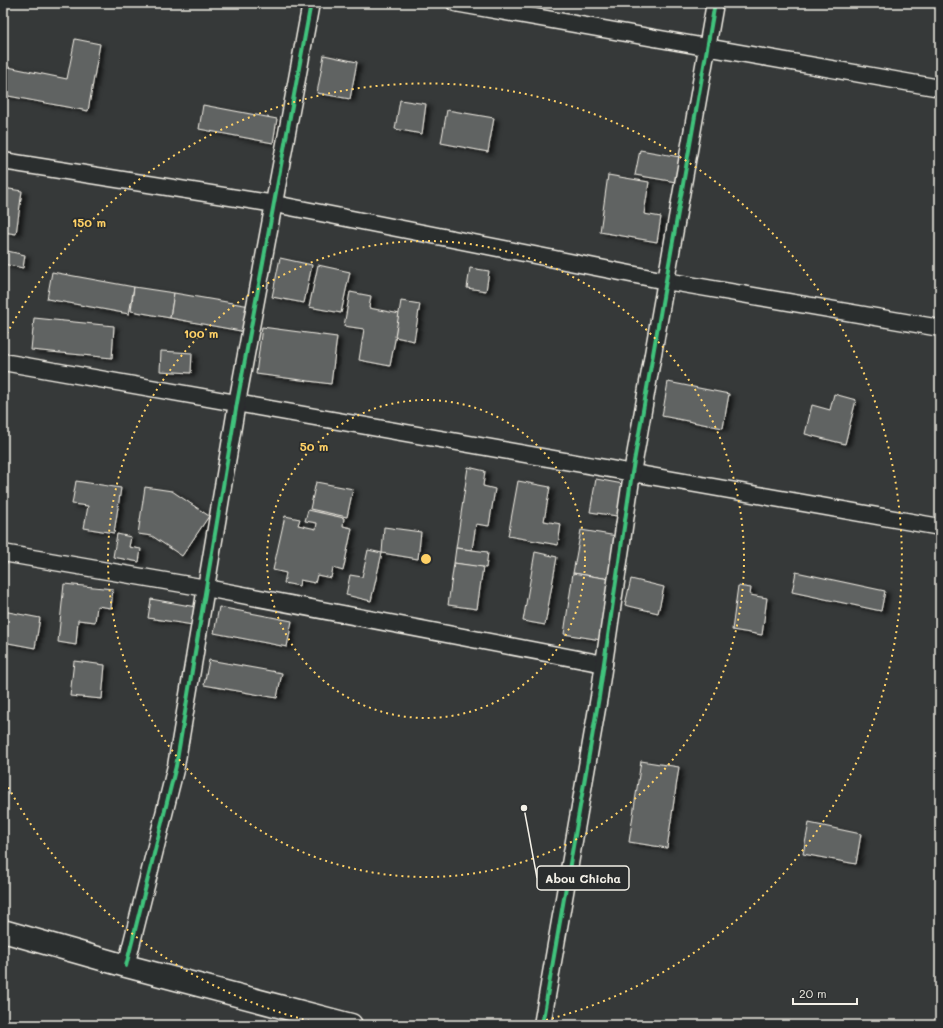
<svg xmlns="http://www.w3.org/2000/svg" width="943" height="1028" font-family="Mali,sans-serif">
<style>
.building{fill:#616362;stroke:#f4f1e8;filter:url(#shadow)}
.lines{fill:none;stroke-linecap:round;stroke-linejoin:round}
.minor-casing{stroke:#f4f1e8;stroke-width:19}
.secondary-casing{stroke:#f4f1e8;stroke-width:25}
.minor{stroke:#2a2d2e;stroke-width:16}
.secondary{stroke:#2a2d2e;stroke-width:22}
.cycleway-casing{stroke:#2a2d2e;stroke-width:6}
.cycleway{stroke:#40c37c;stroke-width:4}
.ring{fill:none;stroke:#ffd166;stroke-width:2;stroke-dasharray:2 4}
.centre{fill:#ffd166;stroke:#2a2d2e;stroke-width:2}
.ring-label{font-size:12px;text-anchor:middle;font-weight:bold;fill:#ffd166;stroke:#2a2d2e;stroke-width:3.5;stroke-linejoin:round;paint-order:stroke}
.leader{fill:none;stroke:#f4f1e8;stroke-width:1.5}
.callout-dot{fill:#f4f1e8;stroke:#2a2d2e;stroke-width:1.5}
.callout{fill:#2a2d2e;stroke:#f4f1e8;stroke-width:1.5}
.callout-label{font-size:12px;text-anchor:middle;font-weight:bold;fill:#f4f1e8}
</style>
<defs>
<filter id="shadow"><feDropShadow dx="4.5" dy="2.5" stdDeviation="2" flood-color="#0009"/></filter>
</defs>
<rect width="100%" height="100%" fill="#363939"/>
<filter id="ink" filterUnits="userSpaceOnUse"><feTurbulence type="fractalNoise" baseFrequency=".025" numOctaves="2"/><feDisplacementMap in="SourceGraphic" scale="8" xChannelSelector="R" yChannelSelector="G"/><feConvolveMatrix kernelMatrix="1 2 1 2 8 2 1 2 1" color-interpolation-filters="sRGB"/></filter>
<g filter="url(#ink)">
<g class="building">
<path d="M75 39 100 44 88 111 3 95V66L67 79Z"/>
<path d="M324 55 357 62 350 99 317 93Z"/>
<path d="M400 100 426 104 422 134 395 129Z"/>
<path d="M203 105 277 119 273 143 199 129Z"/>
<path d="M447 110 494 118 488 152 441 143Z"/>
<path d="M640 150 680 157 676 182 635 175Z"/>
<path d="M608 175 649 182 644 214 661 217 657 242 600 232Z"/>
<path d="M3 188 22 191 16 234 3 232Z"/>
<path d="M3 250 25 255 23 268 3 264Z"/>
<path d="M280 258 312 265 304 303 272 297Z"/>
<path d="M318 265 350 272 341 313 309 307Z"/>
<path d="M470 268 489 271 486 291 467 288Z"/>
<path d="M52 272 134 287 129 314 47 299Z"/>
<path d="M134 287 174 293 170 318 131 311Z"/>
<path d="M350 292 371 296 369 308 400 314 390 366 359 360 364 329 344 326Z"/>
<path d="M174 293 250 306 246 332 170 318Z"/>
<path d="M401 301 420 304 414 341 395 337Z"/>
<path d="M34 318 114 326 112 358 31 350Z"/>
<path d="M262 327 337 337 331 384 256 374Z"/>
<path d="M161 351 192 353 191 373 160 371Z"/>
<path d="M668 382 729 394 723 428 662 416Z"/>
<path d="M834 394 856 400 845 444 805 434 812 405 830 410Z"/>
<path d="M468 467 485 471 483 486 495 489 489 526 476 524 472 550 456 548Z"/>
<path d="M596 479 623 484 617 516 590 512Z"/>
<path d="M76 481 121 488 114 533 84 528 88 506 72 504Z"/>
<path d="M518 481 550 487 544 521 561 524 558 545 508 536Z"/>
<path d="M316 482 353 489 347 517 310 509Z"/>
<path d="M145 487 172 491 209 516 182 556 152 536 138 534Z"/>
<path d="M308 510 344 518 343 526 352 528 343 571 333 568 331 578 317 575 315 583 300 580 299 586 284 583 286 573 273 570 285 516 300 519 298 525 316 529 317 523 305 521Z"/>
<path d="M384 527 421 532 418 559 382 553Z"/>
<path d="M581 530 617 536 610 579 573 573Z"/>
<path d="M117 534 131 537 129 547 141 549 139 562 113 557Z"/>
<path d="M456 548 488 552 486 568 454 563Z"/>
<path d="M368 550 382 553 371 601 346 595 350 575 362 577Z"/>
<path d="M535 552 557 557 545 625 523 621Z"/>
<path d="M454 563 483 567 477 609 448 605Z"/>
<path d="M796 572 885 591 881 611 792 592Z"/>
<path d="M573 573 610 579 601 640 564 634Z"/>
<path d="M631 579 664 587 658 613 625 605Z"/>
<path d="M64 584 113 589 111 608 97 606 95 622 78 620 76 645 58 642Z"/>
<path d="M738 586 751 588 750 595 767 598 762 635 732 630Z"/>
<path d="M151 599 196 607 193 625 148 618Z"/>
<path d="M219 607 292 621 287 647 214 633Z"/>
<path d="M3 611 40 618 35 648 3 642Z"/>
<path d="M209 660 282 673 277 698 204 685Z"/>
<path d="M74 661 105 665 102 699 70 696Z"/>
<path d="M641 761 679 767 667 848 629 842Z"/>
<path d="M809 823 861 834 856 864 803 854Z"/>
</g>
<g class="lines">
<defs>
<g id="minor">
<path d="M455 3 940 88"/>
<path d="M3 161 275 204 666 281 940 328"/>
<path d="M3 362 940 527"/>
<path d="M3 553 206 588 604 664"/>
<path d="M126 966 176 766 237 403 311 3"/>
<path d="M542 1025 599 697 632 473 715 3"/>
</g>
<path id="secondary" d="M3 931 126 966 351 1025"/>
</defs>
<use href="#minor" class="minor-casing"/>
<use href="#secondary" class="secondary-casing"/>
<use href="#minor" class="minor"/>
<use href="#secondary" class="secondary"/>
<defs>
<g id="cycleway">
<path d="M126 966 176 766 237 403 311 3"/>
<path d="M542 1025 599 697 632 473 715 3"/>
</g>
</defs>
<use href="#cycleway" class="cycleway-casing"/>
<use href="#cycleway" class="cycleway"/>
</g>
</g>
<g class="ring">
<circle cx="426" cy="559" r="159"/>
<circle cx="426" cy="559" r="318"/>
<path d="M327 1025A476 476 0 0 1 4 779M4 339A476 476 0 1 1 525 1025"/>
</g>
<circle cx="426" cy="559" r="6" class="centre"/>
<g class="ring-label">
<text x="89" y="227">150 m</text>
<text x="201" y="338">100 m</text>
<text x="314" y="451">50 m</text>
</g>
<path class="leader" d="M524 808L537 878"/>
<circle class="callout-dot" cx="524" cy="808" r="4"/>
<rect class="callout" x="537" y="866" width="92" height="24" rx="4"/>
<g class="callout-label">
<text x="583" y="883">Abou Chicha</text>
</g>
<rect width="943" height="1028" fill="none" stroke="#2a2d2e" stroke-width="16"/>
<rect x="8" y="8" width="927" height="1012" fill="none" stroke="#f4f1e8" stroke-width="1.5" filter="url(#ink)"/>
<path d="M793 998v6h64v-6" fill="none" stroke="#f4f1e8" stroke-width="2"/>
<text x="799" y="998" font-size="12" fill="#f4f1e8" stroke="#2a2d2e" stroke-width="3" paint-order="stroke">20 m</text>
</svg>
